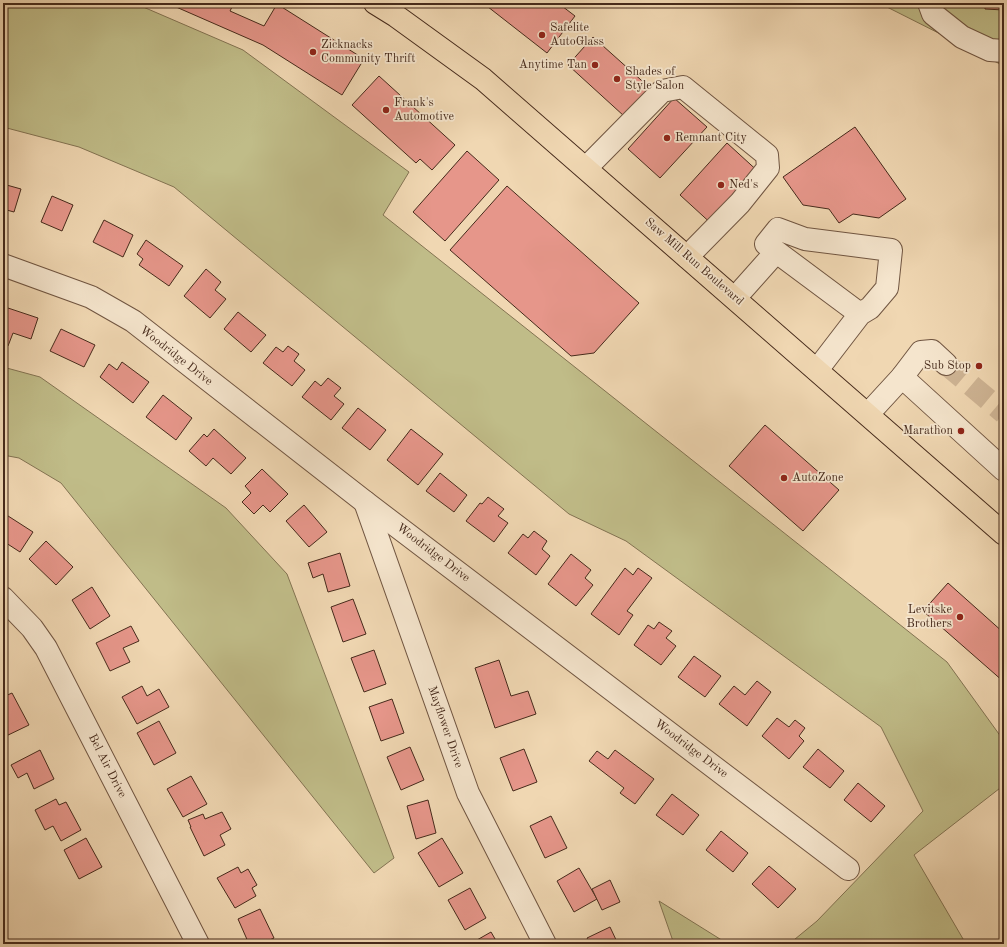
<svg xmlns="http://www.w3.org/2000/svg" width="1007" height="947" font-family="'Old Standard TT',serif">
<style>
.green{fill:#c0bc88;stroke:#837352}
.building{fill:#e6968a;stroke:#462a1b}
.lines{fill:none;stroke-linecap:round;stroke-linejoin:round}
.minor-tunnel{stroke:#ceb494;stroke-width:22;stroke-dasharray:22 11;stroke-linecap:butt}
.minor-casing{stroke:#705541;stroke-width:24}
.highway-casing{stroke:#462a1b;stroke-width:24}
.minor{stroke:#f5e5cd;stroke-width:22}
.highway{stroke:#f0d7b2;stroke-width:22}
.poi-dot{fill:#8f2418;stroke:#f5e5cd;stroke-width:1.5}
.labels{text-anchor:middle;dominant-baseline:central;stroke-width:3.5;stroke-linejoin:round;paint-order:stroke}
.poi-label{font-size:12px;fill:#462a1b;stroke:#f5e5cd;text-anchor:start}
.street-label{font-size:12px;fill:#462a1b;stroke:#f5e5cd}
</style>
<rect width="100%" height="100%" fill="#f0d7b2"/>
<filter id="stains"><feTurbulence type="fractalNoise" baseFrequency=".005" numOctaves="4"/><feColorMatrix values="0 0 0 0 .2 0 0 0 0 .09 0 0 0 0 .02 0 0 0 .5 -.17"/></filter>
<radialGradient id="worn" r=".72"><stop offset=".6" stop-color="#630" stop-opacity="0"/><stop offset="1" stop-color="#630" stop-opacity=".3"/></radialGradient>
<g class="green">
<path d="M3 3H134L243 50 409 172 383 215 947 662 1004 741V785L914 855 966 944H789L817 921 923 811 881 727 626 541 569 514 174 187 79 147 3 127Z"/>
<path d="M879 3H1004V66Z"/>
<path d="M3 367 40 377 226 508 287 574 394 858 374 873 61 483 19 458 3 455Z"/>
<path d="M659 901 728 944H674Z"/>
</g>
<g class="building">
<path d="M167 3H234L230 11 264 26 277 4 364 59 342 95 263 45Z"/>
<path d="M483 3H558L575 16 547 53Z"/>
<path d="M985 3H1004V10L985 9Z"/>
<path d="M593 37 650 88 624 116 568 65Z"/>
<path d="M379 76 455 145 432 170 420 159 416 163 352 105Z"/>
<path d="M674 98 707 127 660 178 628 149Z"/>
<path d="M855 127 906 199 879 218 853 214 839 223 829 209 803 205 783 177Z"/>
<path d="M727 143 762 175 715 227 680 195Z"/>
<path d="M467 151 499 180 445 241 413 212Z"/>
<path d="M3 184 21 189 14 212 3 209Z"/>
<path d="M507 186 639 303 594 353 571 356 450 250Z"/>
<path d="M52 196 73 205 62 231 41 222Z"/>
<path d="M104 220 133 235 123 257 93 242Z"/>
<path d="M146 240 183 266 169 286 139 265 143 259 137 254Z"/>
<path d="M206 269 221 282 215 290 226 299 210 318 184 296Z"/>
<path d="M5 307 38 318 31 339 13 333 8 346 3 345V312Z"/>
<path d="M238 312 266 335 251 352 224 329Z"/>
<path d="M61 329 95 345 84 367 50 351Z"/>
<path d="M288 346 299 354 294 361 305 370 292 386 263 363 276 347 283 352Z"/>
<path d="M122 362 149 382 133 403 100 377 109 364 117 370Z"/>
<path d="M328 378 341 388 334 396 344 404 331 420 302 397 315 381 321 386Z"/>
<path d="M163 395 192 418 176 440 146 417Z"/>
<path d="M358 408 386 430 370 450 342 428Z"/>
<path d="M765 425 839 490 803 531 729 466Z"/>
<path d="M214 429 246 458 231 474 213 458 206 466 189 451 204 434 207 437Z"/>
<path d="M411 429 443 454 418 485 387 460Z"/>
<path d="M262 469 288 494 270 512 263 505 254 514 242 502 251 493 245 486Z"/>
<path d="M440 473 467 495 454 512 426 491Z"/>
<path d="M488 497 504 509 498 516 508 523 494 542 466 521 480 503 482 504Z"/>
<path d="M304 505 327 532 309 547 286 521Z"/>
<path d="M5 514 33 532 20 552 3 541V517Z"/>
<path d="M534 531 547 541 542 549 550 556 536 575 508 553 523 534 528 538Z"/>
<path d="M46 541 73 567 56 585 29 559Z"/>
<path d="M340 553 350 586 328 592 323 574 313 578 308 563Z"/>
<path d="M571 554 591 570 585 578 593 585 576 606 548 584Z"/>
<path d="M625 568 633 575 638 568 652 578 627 611 633 615 619 635 591 614Z"/>
<path d="M948 583 1004 633V682L923 611Z"/>
<path d="M92 587 110 616 90 629 72 600Z"/>
<path d="M353 599 366 634 343 642 331 607Z"/>
<path d="M659 622 672 631 666 638 676 646 661 665 634 645 648 625 654 629Z"/>
<path d="M131 626 139 641 123 648 130 662 110 671 96 643Z"/>
<path d="M374 650 386 684 364 692 351 658Z"/>
<path d="M694 656 721 676 705 697 678 677Z"/>
<path d="M499 660 511 696 528 691 536 714 495 728 475 668Z"/>
<path d="M757 681 771 692 747 726 719 704 734 686 745 695Z"/>
<path d="M142 686 147 696 159 689 169 707 137 724 122 697Z"/>
<path d="M1004 688V697L1000 693Z"/>
<path d="M12 693 29 725 4 737 3 735V697Z"/>
<path d="M392 699 404 733 381 741 369 707Z"/>
<path d="M777 718 789 727 795 720 805 728 799 736 804 741 789 759 762 736Z"/>
<path d="M159 721 176 753 154 765 137 733Z"/>
<path d="M410 747 424 780 401 790 387 757Z"/>
<path d="M524 749 537 782 513 791 500 758Z"/>
<path d="M818 749 844 771 830 788 803 767Z"/>
<path d="M40 750 54 779 34 789 27 773 18 778 11 765Z"/>
<path d="M615 750 654 779 635 804 620 793 624 788 589 761 597 751 608 759Z"/>
<path d="M191 776 207 804 183 817 167 789Z"/>
<path d="M858 783 885 806 871 822 844 800Z"/>
<path d="M672 794 699 815 683 835 656 815Z"/>
<path d="M56 799 59 805 66 802 81 830 61 841 53 826 45 830 35 810Z"/>
<path d="M428 800 436 833 416 839 407 806Z"/>
<path d="M222 812 231 829 220 835 225 845 204 856 190 827H191L188 820 203 814 205 819Z"/>
<path d="M551 816 567 848 545 858 530 826Z"/>
<path d="M721 831 748 853 733 872 706 850Z"/>
<path d="M86 838 102 867 79 879 64 850Z"/>
<path d="M442 838 463 873 439 887 418 853Z"/>
<path d="M769 866 796 889 778 908 752 884Z"/>
<path d="M238 867 241 873 248 869 257 885 252 888 256 896 235 908 217 878Z"/>
<path d="M579 868 597 899 574 912 557 881Z"/>
<path d="M610 880 620 902 602 910 592 889Z"/>
<path d="M470 888 486 918 465 930 448 900Z"/>
<path d="M260 909 274 938 261 944H249L238 919Z"/>
<path d="M610 927 618 944H590L587 938Z"/>
<path d="M491 932 498 944H470Z"/>
</g>
<g class="lines">
<path class="minor-tunnel" d="M946 364 1004 413"/>
<defs>
<g id="minor">
<path d="M929 3 933 14 962 37 990 50 1004 51"/>
<path d="M586 168 662 91 683 87 767 155 768 168 740 203 687 257"/>
<path d="M3 265 91 297 133 321 365 502 848 869"/>
<path d="M735 298 776 252"/>
<path d="M817 370 860 314 766 244 778 229 805 239 891 250 887 288 870 308 860 314"/>
<path d="M902 377 1004 470"/>
<path d="M868 414 902 377 921 352 932 351 946 364"/>
<path d="M365 502 468 793 545 944"/>
<path d="M3 598 32 628 46 648 198 944"/>
</g>
<path id="highway" d="M375 3 396 16 483 79 1004 534"/>
</defs>
<use href="#minor" class="minor-casing"/>
<use href="#highway" class="highway-casing"/>
<use href="#minor" class="minor"/>
<use href="#highway" class="highway"/>
</g>
<g class="poi-dot">
<circle cx="542" cy="35" r="4"/>
<circle cx="313" cy="52" r="4"/>
<circle cx="595" cy="65" r="4"/>
<circle cx="617" cy="79" r="4"/>
<circle cx="386" cy="110" r="4"/>
<circle cx="667" cy="138" r="4"/>
<circle cx="721" cy="185" r="4"/>
<circle cx="979" cy="366" r="4"/>
<circle cx="961" cy="431" r="4"/>
<circle cx="784" cy="478" r="4"/>
<circle cx="960" cy="617" r="4"/>
</g>
<g class="labels">
<g class="poi-label">
<text x="550" y="28">Safelite<tspan x="550" dy="14">AutoGlass</tspan></text>
<text x="321" y="45">Zicknacks<tspan x="321" dy="14">Community Thrift</tspan></text>
<text x="587" y="65" text-anchor="end">Anytime Tan</text>
<text x="625" y="72">Shades of<tspan x="625" dy="14">Style Salon</tspan></text>
<text x="394" y="103">Frank's<tspan x="394" dy="14">Automotive</tspan></text>
<text x="675" y="138">Remnant City</text>
<text x="729" y="185">Ned's</text>
<text x="971" y="366" text-anchor="end">Sub Stop</text>
<text x="953" y="431" text-anchor="end">Marathon</text>
<text x="792" y="478">AutoZone</text>
<text x="952" y="610" text-anchor="end">Levitske<tspan x="952" dy="14">Brothers</tspan></text>
</g>
<g class="street-label">
<text transform="translate(694 262) rotate(41)">Saw Mill Run Boulevard</text>
<text transform="translate(176 356) rotate(38)">Woodridge Drive</text>
<text transform="translate(433 553) rotate(37)">Woodridge Drive</text>
<text transform="translate(445 727) rotate(71)">Mayflower Drive</text>
<text transform="translate(691 749) rotate(37)">Woodridge Drive</text>
<text transform="translate(107 766) rotate(63)">Bel Air Drive</text>
</g>
</g>
<rect width="1007" height="947" fill="none" stroke="#f0d7b2" stroke-width="16"/>
<rect x="4" y="4" width="999" height="939" fill="none" stroke="#462a1b" stroke-width="2"/>
<rect x="8" y="8" width="991" height="931" fill="none" stroke="#462a1b"/>
<rect width="100%" height="100%" filter="url(#stains)"/>
<rect width="100%" height="100%" fill="url(#worn)"/>
</svg>
